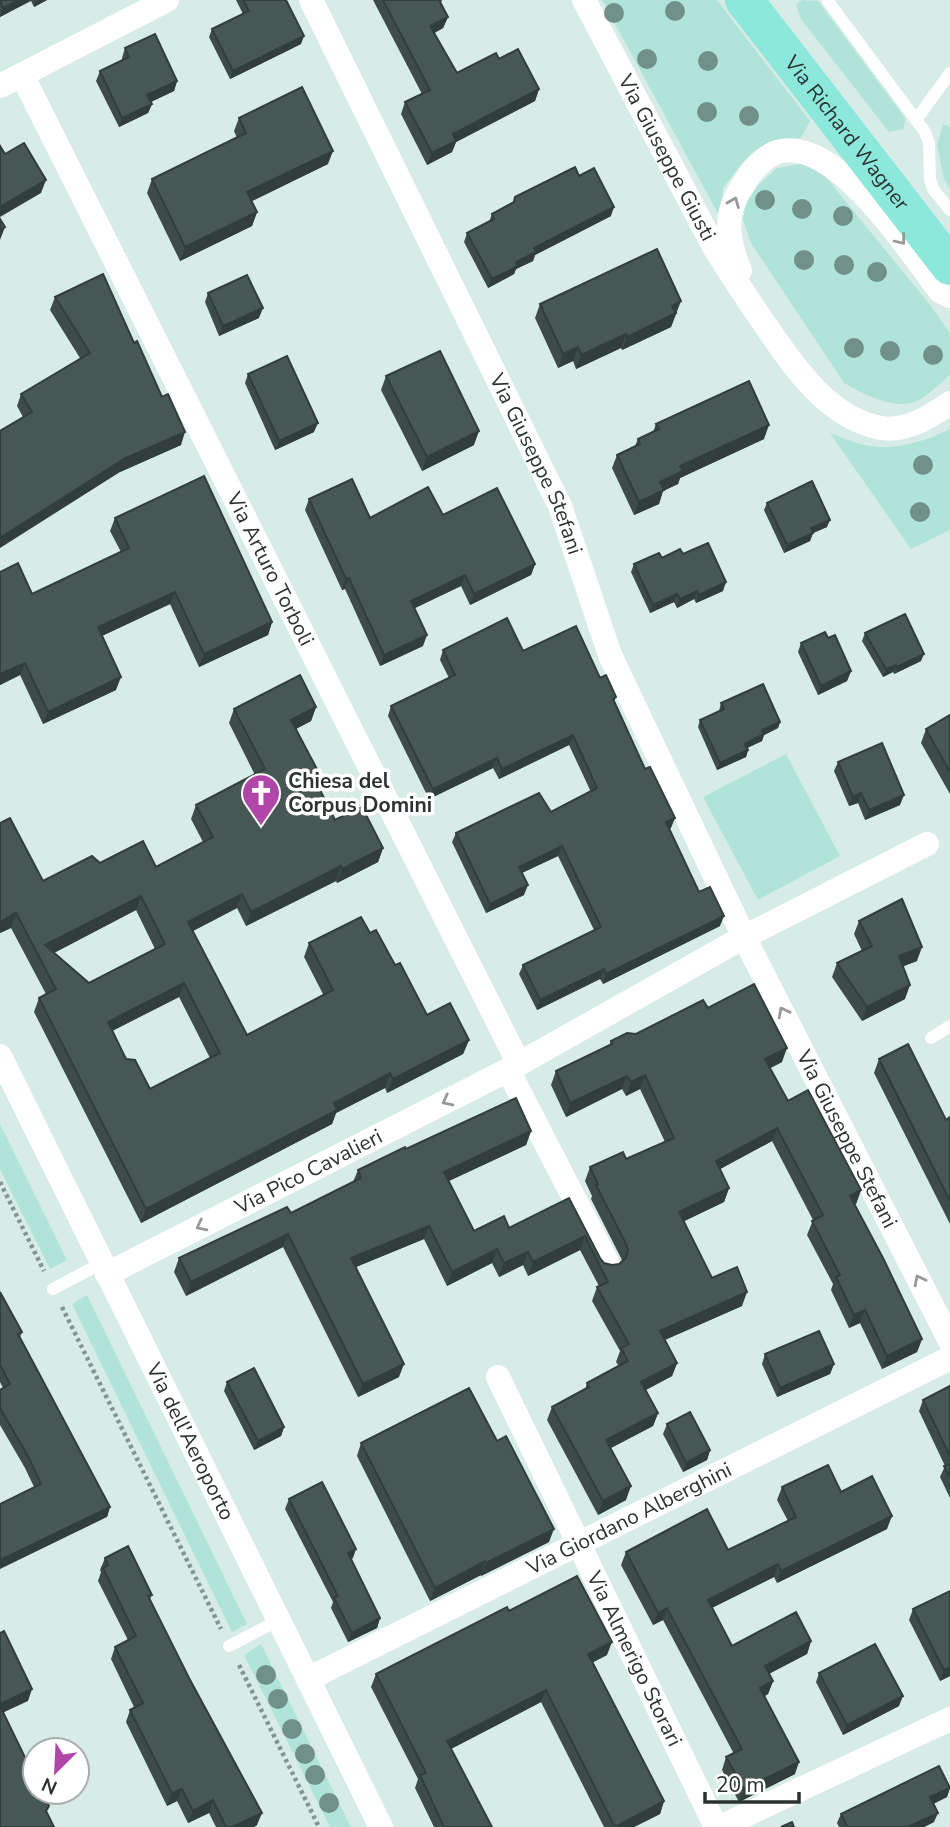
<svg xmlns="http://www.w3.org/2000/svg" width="950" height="1827" font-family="'Nunito Sans',sans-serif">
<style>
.green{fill:#b1e4d9}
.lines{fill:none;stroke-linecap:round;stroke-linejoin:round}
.path{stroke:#859490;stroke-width:4.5;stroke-dasharray:3.5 3.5;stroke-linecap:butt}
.lane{stroke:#fff;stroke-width:12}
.street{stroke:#fff;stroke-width:24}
.primary{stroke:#8be8da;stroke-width:38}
.tree{fill:#71908a}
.wall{fill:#3d4c48;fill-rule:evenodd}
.shaded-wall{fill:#323e3b}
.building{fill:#475854;stroke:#323e3b;stroke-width:2;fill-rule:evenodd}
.oneway{stroke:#959998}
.labels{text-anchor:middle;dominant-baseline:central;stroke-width:7;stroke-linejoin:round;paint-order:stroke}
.street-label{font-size:21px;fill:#2b3331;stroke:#fff}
.poi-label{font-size:21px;font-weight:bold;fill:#2b3331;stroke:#fff;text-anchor:start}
</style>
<rect width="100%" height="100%" fill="#d8ece7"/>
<g class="green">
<path d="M602 0H717L810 121 801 138 774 140 756 150 742 163 723 188 721 219Z"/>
<path d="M802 0 818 1 905 118 904 129 889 132 801 19 796 5Z"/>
<path d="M943 124 950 127V188L944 179 937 145Z"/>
<path d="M801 164 820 170 931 306 950 333V375C940 383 930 394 919 400 899 412 862 394 844 383L751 243 743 220 746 202 757 186 777 168Z"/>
<path d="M950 429V530L911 549 830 433C845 439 862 446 879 447 903 448 928 440 950 429Z"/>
<path d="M786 754 840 856 758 900 703 797Z"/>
<path d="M0 1124 67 1260 50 1269 0 1169Z"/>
<path d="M87 1295 247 1624 232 1632 72 1304Z"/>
<path d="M261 1644 351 1827H330L244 1655Z"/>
</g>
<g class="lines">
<g class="path">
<path d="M0 1182 44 1271"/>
<path d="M62 1307 221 1629"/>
<path d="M239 1665 319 1827"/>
</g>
<g class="lane">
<path d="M827 0 925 132 929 143 930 179 933 189 950 210"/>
<path d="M916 120 950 73"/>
<path d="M931 1038 950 1026"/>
<path d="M53 1289 102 1263"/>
<path d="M229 1646 279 1620"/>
</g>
<g class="street">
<path id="s1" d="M311 0 560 506 610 655 744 937 950 1341"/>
<path id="s2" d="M584 0 713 245C730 273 748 300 766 326 794 367 828 418 881 428 906 432 930 417 950 403"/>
<path id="s3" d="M22 75 519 1064"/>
<path d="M0 86 167 0"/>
<path d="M740 271C727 238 723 215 743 185 751 171 766 153 782 151 839 141 910 252 940 291L950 296"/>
<path id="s4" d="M0 1056 381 1827"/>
<path d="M508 1070 608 1264"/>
<path id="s5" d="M107 1274 508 1070 744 937 927 844"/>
<path id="s6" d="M498 1377 716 1827"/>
<path id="s7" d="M308 1679 950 1358"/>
<path d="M720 1827 950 1719"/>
</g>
<path class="primary" id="s8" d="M744 0 950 266"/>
</g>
<g class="tree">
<circle cx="675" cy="11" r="10"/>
<circle cx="614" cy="13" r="10"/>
<circle cx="647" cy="59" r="10"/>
<circle cx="708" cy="61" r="10"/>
<circle cx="707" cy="112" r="10"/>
<circle cx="749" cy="116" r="10"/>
<circle cx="765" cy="200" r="10"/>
<circle cx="802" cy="209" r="10"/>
<circle cx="843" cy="216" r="10"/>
<circle cx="804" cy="260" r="10"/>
<circle cx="844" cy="265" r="10"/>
<circle cx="877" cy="272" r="10"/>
<circle cx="854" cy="348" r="10"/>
<circle cx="890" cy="351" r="10"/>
<circle cx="933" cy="355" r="10"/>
<circle cx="923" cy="465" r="10"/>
<circle cx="920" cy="512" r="10"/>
<circle cx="266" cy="1675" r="10"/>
<circle cx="278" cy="1699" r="10"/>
<circle cx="292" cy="1729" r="10"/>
<circle cx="305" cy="1754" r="10"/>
<circle cx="315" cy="1775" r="10"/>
<circle cx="329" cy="1803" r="10"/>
</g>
<g class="wall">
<path d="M0 0H47L34 7 31 1 0 17Z"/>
<path d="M236 0H286L301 44 230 79 209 37 212 29 243 14Z"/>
<path d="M373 0H442L441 3 448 17 443 28 434 33 457 73 499 59 539 89 535 101 456 142 452 152 427 165 401 114 405 102 422 94Z"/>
<path d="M125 48 177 81 174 91 151 102 152 104 148 113 119 127 96 81 100 71 123 60 122 58Z"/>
<path d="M239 118 328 164 251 201 257 212 252 226 180 261 147 193 152 179 237 138 234 131Z"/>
<path d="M579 176 611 216 535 255 533 261 516 269 514 274 488 288 464 242 467 233 489 222 492 214 513 203 515 197Z"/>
<path d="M208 293 259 318 219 336 205 302Z"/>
<path d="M55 297 181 445 120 472 23 417 17 406 21 394 80 358 50 310Z"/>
<path d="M540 304 676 315 675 316 671 327 622 350 621 348 576 369 573 361 558 368 535 318Z"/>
<path d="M248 374 314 432 275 450 245 383Z"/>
<path d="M386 376 474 445 422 471 381 390Z"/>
<path d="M656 424 764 439 680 478 678 484 663 491 659 504 634 515 612 468 617 455 635 446 638 439 653 432Z"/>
<path d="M309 499 370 518 443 515 535 564 531 575 470 605 461 586 414 608 423 646 380 666 345 589 342 590 305 510Z"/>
<path d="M767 503 827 527 813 533 810 541 784 553 764 510Z"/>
<path d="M115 518 272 622 268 635 199 667 170 604 102 636 116 690 43 724 20 675 0 685V572L32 594 121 552 110 531Z"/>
<path d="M683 554 723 591 696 603 694 599 677 608 674 602 650 613 631 572 634 564 662 558Z"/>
<path d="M865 633 921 661 894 674 893 672 883 677 862 641Z"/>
<path d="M828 638 851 671 847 681 818 695 798 652 801 643Z"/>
<path d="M443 650 523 651 600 678 616 697 614 702 671 828 669 829 699 892 720 926 603 984 600 979 537 1010 519 974 523 965 594 930 558 856 522 873 524 895 486 913 452 842 456 833 551 812 591 792 569 745 499 779 493 768 429 799 388 716 391 706 449 678 440 660Z"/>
<path d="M721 703 780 722 778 728 764 735 762 741 747 748 748 750 746 757 717 770 698 727 700 720 719 711Z"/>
<path d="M316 707 311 721 296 729 319 773 316 781 335 820 383 848 378 862 337 883 336 881 246 926 237 908 193 931 247 1035 324 996 304 957 309 943 370 933 395 965 427 1015 469 1040 463 1054 387 1093 385 1088 336 1113 332 1124 141 1223 34 1012 39 998 46 994 11 928 0 933 43 881 100 863 156 867 203 842 191 819 196 805 255 775 229 723 234 709ZM136 910 155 949 89 983 54 953ZM179 997 210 1058 150 1089 126 1059 112 1031Z"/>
<path d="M950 715V794L921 743 926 729Z"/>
<path d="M838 762 900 805 865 820 858 803 849 806 834 771Z"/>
<path d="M859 921 917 961 903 966 905 999 862 1021 832 977 837 963 862 951 854 934Z"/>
<path d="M708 1008 782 1062 770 1068 788 1101 861 1190 856 1204H854L922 1339 917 1352 882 1369 860 1323 849 1328 831 1290 833 1284 807 1235 813 1220 772 1141 720 1169 729 1188 724 1202 684 1221 712 1278 742 1306 665 1340 677 1363 672 1376 646 1390 658 1413 653 1426 611 1448 626 1500 598 1515 547 1420 552 1407 585 1390 587 1383 619 1366 616 1362 620 1351 592 1301 597 1287 599 1286 580 1250 528 1276 523 1265 499 1277 492 1263 447 1286 424 1239 356 1267 399 1377 358 1397 283 1247 186 1296 174 1272 179 1258 291 1213 353 1182 358 1170 406 1149 531 1131 526 1145 449 1181 474 1231 509 1228 569 1198 600 1258 604 1263 612 1265 619 1264 622 1261 621 1258 591 1199 592 1196 585 1181 590 1167 626 1159 665 1142 640 1089 626 1096 622 1089 566 1117 551 1085 556 1071 609 1046 611 1041 636 1034Z"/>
<path d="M879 1059 946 1120 950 1117V1224L874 1073Z"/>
<path d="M0 1292 22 1332 20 1337 110 1507 107 1517 34 1487 25 1468 0 1425V1390L3 1388 0 1382Z"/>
<path d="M765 1354 834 1364 830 1374 777 1397 762 1364Z"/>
<path d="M227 1382 284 1427 281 1436 254 1450 224 1391Z"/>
<path d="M950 1386V1498L940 1477 945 1466 919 1411 923 1400Z"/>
<path d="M667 1424 710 1450 707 1460 683 1472 663 1434Z"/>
<path d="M361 1443 549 1542 481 1576V1575L430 1601 357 1456Z"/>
<path d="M782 1487 887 1529 777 1583 774 1577 712 1608 732 1646 811 1641 807 1654 769 1674 773 1681 768 1694 765 1696 795 1774 739 1802 722 1770 726 1757 734 1754 663 1620 653 1625 621 1565 626 1552 728 1550 788 1521 777 1500Z"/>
<path d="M289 1499 353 1558 351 1559 380 1618 377 1628 348 1642 331 1608 333 1602 285 1509Z"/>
<path d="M105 1558 152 1595 150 1599 257 1825 254 1827H216L209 1813 188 1823 177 1801 167 1806 126 1722 130 1710 134 1707 111 1659 115 1647 128 1640 98 1581 101 1572 100 1570Z"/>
<path d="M950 1591V1676L940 1681 909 1620 913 1609Z"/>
<path d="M509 1611 607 1655 593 1662 664 1801 660 1814 634 1827H604L541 1702 451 1749 492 1827H434L415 1788 418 1779 371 1687 376 1674Z"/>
<path d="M819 1673 899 1706 843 1735 816 1682Z"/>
<path d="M950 1786 947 1797 933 1804 934 1822 924 1827H839L837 1823 841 1814Z"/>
</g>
<g class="shaded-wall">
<path d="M18 0H31L0 17 3 8Z"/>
<path d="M36 0H47L34 7Z"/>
<path d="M448 17 443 28 426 38 430 26Z"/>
<path d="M304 36 301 44 230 79 233 71Z"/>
<path d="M177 81 174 91 144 105 147 95Z"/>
<path d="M539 89 535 101 456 142 452 152 427 165 432 153 453 134Z"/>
<path d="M152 104 148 113 119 127 122 118Z"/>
<path d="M333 151 328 164 242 206 247 192Z"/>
<path d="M46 180 41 193 0 217V207Z"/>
<path d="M614 207 611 216 535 255 533 261 516 269 514 274 488 288 492 279 534 248Z"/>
<path d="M257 212 252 226 180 261 185 247Z"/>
<path d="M5 227 0 240V230Z"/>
<path d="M681 301 671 327 622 350 627 337 672 306Z"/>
<path d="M263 308 259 318 219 336 223 326Z"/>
<path d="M626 334 621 348 576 369 581 355Z"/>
<path d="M578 347 573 361 558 368 563 354Z"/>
<path d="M318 423 314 432 275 450 279 441Z"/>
<path d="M769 425 764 439 680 478 678 484 663 491 659 504 634 515 639 502 660 482 680 466Z"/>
<path d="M479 431 474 445 422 471 427 457Z"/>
<path d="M185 432 181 445 120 472 0 548V538L124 459Z"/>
<path d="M830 520 827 527 813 533 810 541 784 553 787 545 811 528Z"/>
<path d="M535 564 531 575 470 605 474 594Z"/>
<path d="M465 575 461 586 407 612 411 601Z"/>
<path d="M349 578 345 589 342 590 346 579Z"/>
<path d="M726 582 723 591 696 603 699 595Z"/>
<path d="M697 591 694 599 677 608 680 599Z"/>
<path d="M175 592 170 604 93 640 98 627Z"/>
<path d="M677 594 674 602 650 613 653 605Z"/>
<path d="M272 622 268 635 199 667 204 654Z"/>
<path d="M427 635 423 646 380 666 384 655Z"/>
<path d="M924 654 921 661 894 674 897 667Z"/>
<path d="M25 663 20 675 0 685V674Z"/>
<path d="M896 665 893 672 883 677 886 669Z"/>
<path d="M851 671 847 681 818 695 821 686Z"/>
<path d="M121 677 116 690 43 724 48 712Z"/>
<path d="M316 707 311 721 286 734 291 720Z"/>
<path d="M780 722 778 728 764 735 762 741 743 750 745 744 762 730Z"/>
<path d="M573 735 569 745 499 779 502 769Z"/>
<path d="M748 750 746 757 717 770 720 763Z"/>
<path d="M497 758 493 768 429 799 433 789Z"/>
<path d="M861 793 858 803 849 806 853 797Z"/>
<path d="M904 795 900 805 865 820 869 810Z"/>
<path d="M675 818 671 828 663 832 666 822Z"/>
<path d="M562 846 558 856 515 876 519 867Z"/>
<path d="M383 848 378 862 337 883 342 869Z"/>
<path d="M341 866 336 881 246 926 251 912Z"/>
<path d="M528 885 524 895 486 913 490 904Z"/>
<path d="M242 894 237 908 183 936 188 922Z"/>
<path d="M141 896 136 910 40 960 45 945Z"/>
<path d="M16 913 11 928 0 933V922Z"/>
<path d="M724 916 720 926 603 984 606 974Z"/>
<path d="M922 947 917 961 894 970 899 956Z"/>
<path d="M604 969 600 979 537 1010 540 1000Z"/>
<path d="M184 983 179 997 102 1036 108 1022Z"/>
<path d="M910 985 905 999 862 1021 867 1007Z"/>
<path d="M469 1040 463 1054 387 1093 393 1079Z"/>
<path d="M787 1048 782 1062 761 1073 765 1059Z"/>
<path d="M390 1073 385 1088 336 1113 332 1124 141 1223 146 1209 334 1103Z"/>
<path d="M645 1075 640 1089 626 1096 631 1082Z"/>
<path d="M627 1076 622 1089 566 1117 570 1103Z"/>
<path d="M777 1128 772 1141 711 1174 716 1161Z"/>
<path d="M531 1131 526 1145 440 1185 444 1172Z"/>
<path d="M729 1188 724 1202 674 1226 679 1212Z"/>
<path d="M861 1190 856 1204 845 1209 850 1196Z"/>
<path d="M429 1226 424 1239 346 1271 351 1258Z"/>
<path d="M288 1234 283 1247 186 1296 191 1282Z"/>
<path d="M585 1236 580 1250 528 1276 533 1262Z"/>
<path d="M497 1249 492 1263 447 1286 452 1272Z"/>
<path d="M528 1252 523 1265 499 1277 504 1263Z"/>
<path d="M747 1292 742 1306 655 1344 660 1331Z"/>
<path d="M865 1310 860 1323 849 1328 854 1315Z"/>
<path d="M922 1339 917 1352 882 1369 887 1356Z"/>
<path d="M677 1363 672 1376 636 1395 641 1382Z"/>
<path d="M404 1364 399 1377 358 1397 363 1384Z"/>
<path d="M834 1364 830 1374 777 1397 780 1388Z"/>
<path d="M658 1413 653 1426 601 1453 606 1440Z"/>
<path d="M284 1427 281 1436 254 1450 258 1441Z"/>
<path d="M710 1450 707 1460 683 1472 686 1463Z"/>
<path d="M631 1486 626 1500 598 1515 603 1501Z"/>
<path d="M110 1507 107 1517 0 1569V1560Z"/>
<path d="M892 1516 887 1529 777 1583 781 1571Z"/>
<path d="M554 1529 549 1542 481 1576 486 1563Z"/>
<path d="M356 1549 353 1558 344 1563 348 1553Z"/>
<path d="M485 1561 481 1575 430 1601 435 1588Z"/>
<path d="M778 1564 774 1577 703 1612 708 1600Z"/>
<path d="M667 1608 663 1620 653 1625 658 1613Z"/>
<path d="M380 1618 377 1628 348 1642 352 1633Z"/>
<path d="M811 1641 807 1654 760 1678 765 1666Z"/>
<path d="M612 1642 607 1655 584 1667 588 1654Z"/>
<path d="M950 1667V1676L940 1681 944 1670Z"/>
<path d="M773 1681 768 1694 756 1700 760 1688Z"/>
<path d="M32 1689 28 1701 0 1714V1704Z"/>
<path d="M546 1690 541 1702 443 1753 447 1741Z"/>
<path d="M903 1696 899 1706 843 1735 847 1725Z"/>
<path d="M799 1762 795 1774 739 1802 744 1789Z"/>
<path d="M950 1788 947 1797 927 1807 930 1797Z"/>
<path d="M182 1789 177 1801 167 1806 172 1793Z"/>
<path d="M213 1800 209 1813 188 1823 193 1811Z"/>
<path d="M664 1801 660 1814 634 1827H615Z"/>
<path d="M262 1813 257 1825 254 1827H232Z"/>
<path d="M938 1813 934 1822 924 1827H908Z"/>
</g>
<g class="building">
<path d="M0 0H18L3 8Z"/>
<path d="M243 0H286L304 36 233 71 212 29 249 11Z"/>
<path d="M383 0H439L448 17 430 26 457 73 496 53 499 59 518 49 539 89 453 134 456 141 432 153 405 102 430 90Z"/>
<path d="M155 34 177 81 147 95 152 104 122 118 100 71 129 57 125 48Z"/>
<path d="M302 87 333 151 247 192 257 212 185 247 152 179 246 133 239 118Z"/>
<path d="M24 143 46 180 0 207V146L5 154Z"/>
<path d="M575 167 579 176 594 168 614 207 534 248 536 252 516 262 518 266 492 279 467 233 494 219 492 214 514 202 515 197Z"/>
<path d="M0 219 5 227 0 230Z"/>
<path d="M657 249 681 301 672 306 676 313 627 337 626 334 581 355 578 347 563 354 540 304Z"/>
<path d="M103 274 134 343 137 341 162 397 168 394 185 432 124 459 0 538V431L32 412 21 394 90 353 55 297Z"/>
<path d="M247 275 263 308 223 326 208 293Z"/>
<path d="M440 351 479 431 427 457 386 376Z"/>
<path d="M287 356 318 423 279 441 248 374Z"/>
<path d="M749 381 769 425 680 466 683 471 660 482 664 490 639 502 617 455 640 444 638 439 659 429 656 424Z"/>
<path d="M204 476 272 622 204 654 175 592 98 627 121 677 48 712 25 663 0 674V572L18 563 32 594 129 548 115 518Z"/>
<path d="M352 479 370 518 428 487 443 515 497 488 535 564 474 594 465 575 411 601 427 635 384 655 349 578 346 579 309 499Z"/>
<path d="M812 481 830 520 811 528 813 533 787 545 767 503Z"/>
<path d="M708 543 726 582 699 595 697 591 680 599 677 594 653 605 634 564 659 553 662 558 680 549 683 554Z"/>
<path d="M905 614 924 654 897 667 896 665 886 669 865 633Z"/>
<path d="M507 618 523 651 576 626 600 678 606 675 616 697 613 699 645 769 650 767 675 818 666 822 699 892 710 887 724 916 606 974 604 969 540 1000 523 965 601 927 562 846 519 867 528 885 490 904 456 833 539 793 551 812 597 788 573 735 502 769 497 758 433 789 391 706 455 675 443 650Z"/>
<path d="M825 632 828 638 835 635 851 671 821 686 801 643Z"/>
<path d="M300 675 316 707 291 720 319 773 313 776 335 820 362 807 383 848 342 869 341 866 251 912 242 894 188 922 247 1035 333 990 309 943 361 917 370 933 376 930 395 965 400 963 427 1015 450 1003 469 1040 393 1079 390 1073 334 1103 337 1110 146 1209 39 998 56 989 16 913 0 922V823L10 818 43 881 92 856 100 863 143 841 156 867 213 837 196 805 265 769 234 709ZM141 896 165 944 89 983 45 945ZM184 983 220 1053 150 1089 135 1060 126 1059 108 1022Z"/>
<path d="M763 684 780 722 762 730 764 734 745 744 748 750 720 763 700 720 724 709 721 703Z"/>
<path d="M950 715V772L926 729Z"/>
<path d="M882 743 904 795 869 810 861 793 853 797 838 762Z"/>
<path d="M902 899 922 947 899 956 910 985 867 1007 837 963 872 946 859 921Z"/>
<path d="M754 984 787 1048 765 1059 788 1101 808 1090 861 1190 850 1196 883 1258 922 1339 887 1356 865 1310 854 1315 836 1277 840 1275 812 1221 823 1215 777 1128 716 1161 729 1188 679 1212 712 1278 737 1267 747 1292 660 1331 677 1363 641 1382 658 1413 606 1440 631 1486 603 1501 552 1407 589 1387 587 1383 628 1361 621 1348 629 1344 597 1287 608 1282 585 1236 533 1262 528 1252 504 1263 497 1249 452 1272 429 1226 351 1258 404 1364 363 1384 288 1234 191 1282 179 1258 287 1207 291 1213 361 1178 358 1170 405 1147 406 1149 516 1098 531 1131 444 1172 474 1231 504 1216 509 1228 569 1198 600 1258 604 1263 612 1265 619 1264 626 1258 628 1250 626 1244 596 1185 598 1184 590 1167 623 1152 626 1159 674 1138 645 1075 631 1082 627 1076 570 1103 556 1071 612 1044 611 1041 627 1033 636 1034 703 1000 708 1008Z"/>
<path d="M908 1044 946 1120 950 1117V1201L879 1059Z"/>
<path d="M0 1292 22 1332 18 1334 110 1507 0 1560V1504L41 1484 29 1458 0 1408V1390L10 1384 0 1365Z"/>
<path d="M819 1331 834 1364 780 1388 765 1354Z"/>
<path d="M254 1368 284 1427 258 1441 227 1382Z"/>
<path d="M950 1386V1456L923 1400Z"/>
<path d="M469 1388 497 1441 506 1436 554 1529 486 1563 485 1561 435 1588 361 1443Z"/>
<path d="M690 1412 710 1450 686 1463 667 1424Z"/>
<path d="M950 1464V1478L944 1466Z"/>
<path d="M828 1465 841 1492 872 1476 892 1516 781 1571 778 1564 708 1600 732 1646 796 1612 811 1641 765 1666 773 1681 760 1688 799 1762 744 1789 726 1757 742 1749 667 1608 658 1613 626 1552 707 1509 728 1550 796 1517 782 1487Z"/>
<path d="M322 1482 356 1549 348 1553 380 1618 352 1633 334 1598 338 1596 289 1499Z"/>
<path d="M128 1546 152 1595 148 1596 189 1678 262 1813 232 1827H226L213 1800 193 1811 182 1789 172 1793 130 1710 143 1703 115 1647 136 1636 103 1568 108 1565 105 1558Z"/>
<path d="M577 1576 612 1642 588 1654 664 1801 615 1827 546 1690 447 1741 492 1827H444L420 1775 426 1773 376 1674 507 1607 509 1611Z"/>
<path d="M950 1591V1667L944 1670 913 1609Z"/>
<path d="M4 1631 32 1689 0 1704V1633Z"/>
<path d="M875 1644 903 1696 847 1725 819 1673Z"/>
<path d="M0 1706 35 1778V1792H42L49 1806 46 1811 54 1827H0Z"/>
<path d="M939 1766 950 1788 930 1797 938 1813 908 1827H847L841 1814Z"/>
<path d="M792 1822 794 1827H781Z"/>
</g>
<defs><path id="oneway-chevron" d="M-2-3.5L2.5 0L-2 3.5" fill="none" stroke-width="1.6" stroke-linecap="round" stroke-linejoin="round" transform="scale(1.75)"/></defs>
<g class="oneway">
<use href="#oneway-chevron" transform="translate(734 202) rotate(-68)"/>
<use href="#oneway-chevron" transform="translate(901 240) rotate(52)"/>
<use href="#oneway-chevron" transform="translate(783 1012) rotate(-117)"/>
<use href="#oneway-chevron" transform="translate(447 1101) rotate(153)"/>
<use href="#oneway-chevron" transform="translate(201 1226) rotate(153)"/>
<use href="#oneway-chevron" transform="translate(919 1280) rotate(-117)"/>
</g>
<defs>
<symbol id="church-pin" viewBox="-11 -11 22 30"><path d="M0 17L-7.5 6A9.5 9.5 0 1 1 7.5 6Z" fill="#b046a8" stroke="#fff"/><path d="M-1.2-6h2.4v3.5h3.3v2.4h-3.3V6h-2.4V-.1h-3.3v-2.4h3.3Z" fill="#fff"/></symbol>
</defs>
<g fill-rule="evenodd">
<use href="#church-pin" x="239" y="771" width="44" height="60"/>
</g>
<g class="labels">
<g class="street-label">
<text stroke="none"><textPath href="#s8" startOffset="168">Via Richard Wagner</textPath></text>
<text stroke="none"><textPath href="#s2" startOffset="178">Via Giuseppe Giusti</textPath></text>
<text stroke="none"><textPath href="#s1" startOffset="516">Via Giuseppe Stefani</textPath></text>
<text stroke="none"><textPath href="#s3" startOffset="553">Via Arturo Torboli</textPath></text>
<text stroke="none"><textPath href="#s1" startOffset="1260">Via Giuseppe Stefani</textPath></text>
<text stroke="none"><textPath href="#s5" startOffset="226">Via Pico Cavalieri</textPath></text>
<text stroke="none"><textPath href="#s4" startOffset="430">Via dell'Aeroporto</textPath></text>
<text stroke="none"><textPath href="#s7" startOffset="359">Via Giordano Alberghini</textPath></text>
<text stroke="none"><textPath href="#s6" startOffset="313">Via Almerigo Storari</textPath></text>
</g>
<g class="poi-label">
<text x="288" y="781">Chiesa del<tspan x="288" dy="24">Corpus Domini</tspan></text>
</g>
</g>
<g transform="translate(56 1771) rotate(204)"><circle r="33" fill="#ffffff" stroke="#aaadad" stroke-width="2"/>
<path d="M0-5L12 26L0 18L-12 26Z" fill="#b046a8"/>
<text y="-10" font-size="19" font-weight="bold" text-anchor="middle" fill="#2b3331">N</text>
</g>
<path d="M705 1792v10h94v-10" fill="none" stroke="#2b3331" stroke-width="3.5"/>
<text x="716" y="1792" font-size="21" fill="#2b3331" stroke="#ffffff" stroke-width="5" paint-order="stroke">20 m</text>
</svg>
